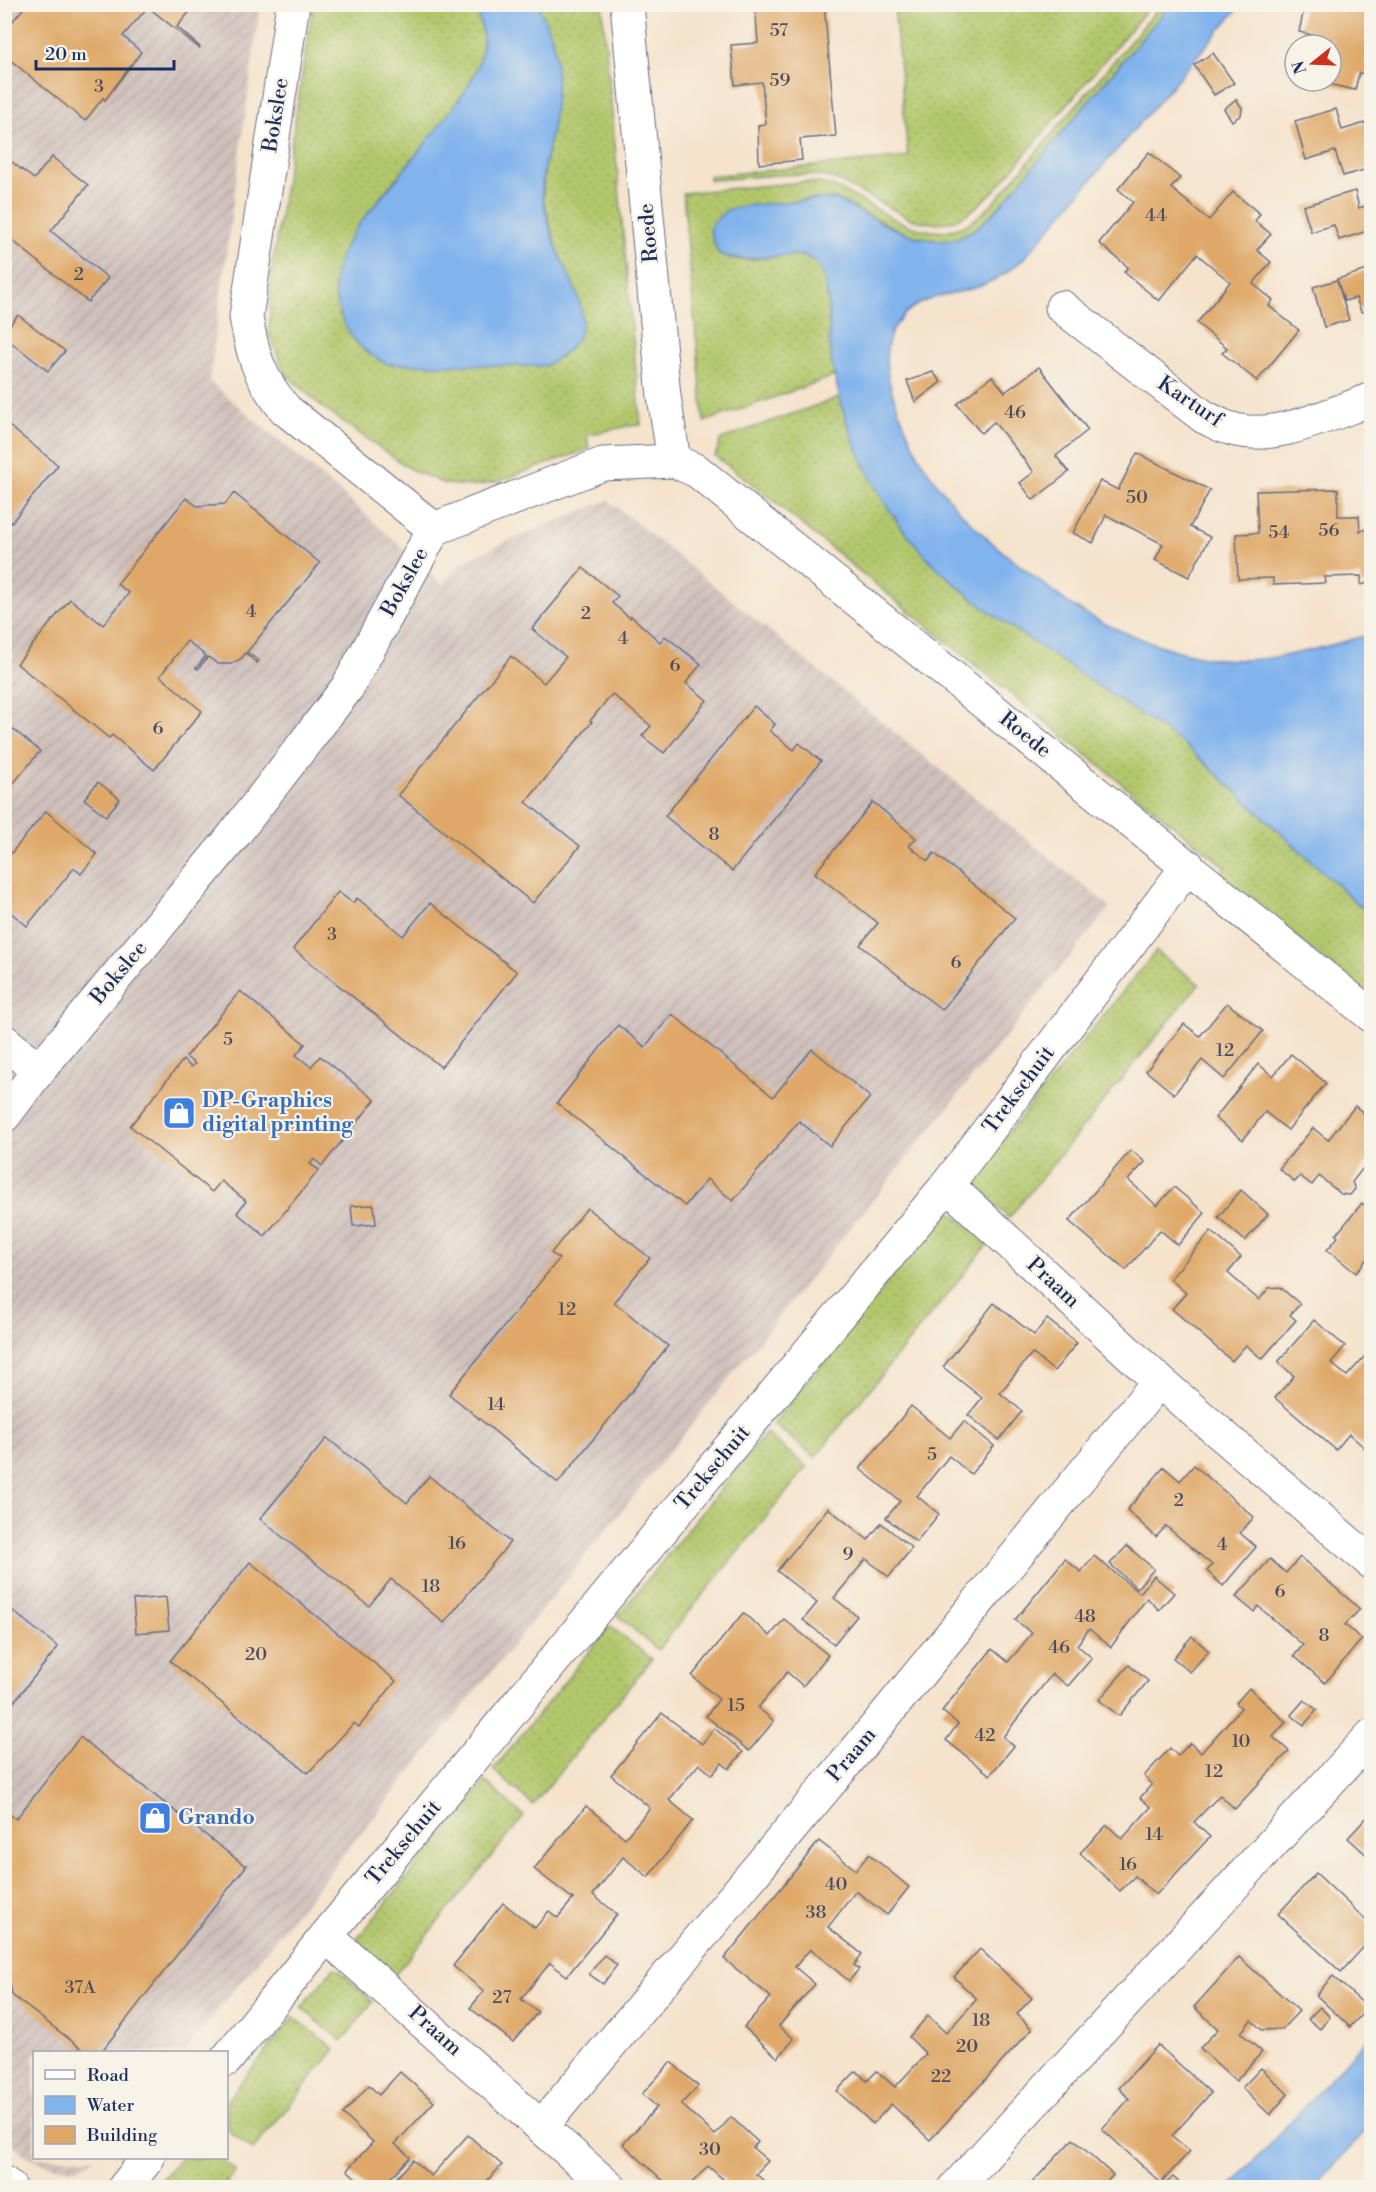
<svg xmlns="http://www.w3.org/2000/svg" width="1376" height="2192" font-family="'Libre Bodoni',serif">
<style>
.industrial{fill:url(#industrial-furrows)}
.grass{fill:url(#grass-dots);stroke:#667b65;stroke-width:1.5}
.water{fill:#81b3ed;stroke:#4e71a6;stroke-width:1.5}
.building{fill:#dfa868}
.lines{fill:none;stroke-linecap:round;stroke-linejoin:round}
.minor-casing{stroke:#676e84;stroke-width:35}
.minor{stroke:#fff;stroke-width:33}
.labels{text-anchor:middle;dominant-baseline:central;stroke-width:4.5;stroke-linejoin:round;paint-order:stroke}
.number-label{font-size:18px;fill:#4c4d60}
.street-label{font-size:21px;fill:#1b2f5e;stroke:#f7f3e8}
.shop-label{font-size:21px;font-weight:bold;fill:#366cbe;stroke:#f7f3e8;text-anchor:start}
</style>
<defs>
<pattern id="industrial-furrows" width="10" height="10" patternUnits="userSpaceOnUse" patternTransform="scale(1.5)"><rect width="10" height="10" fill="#cfc0bb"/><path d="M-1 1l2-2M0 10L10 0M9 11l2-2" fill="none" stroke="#b1a5a3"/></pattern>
<pattern id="grass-dots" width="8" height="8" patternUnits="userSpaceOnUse" patternTransform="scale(1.5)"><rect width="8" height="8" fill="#b2c76c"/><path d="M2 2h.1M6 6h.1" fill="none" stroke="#98ab60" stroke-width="1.8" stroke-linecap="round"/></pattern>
</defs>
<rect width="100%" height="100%" fill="#f7f3e8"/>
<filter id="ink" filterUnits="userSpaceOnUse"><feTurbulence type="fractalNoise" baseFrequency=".0167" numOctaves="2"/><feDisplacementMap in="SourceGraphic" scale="12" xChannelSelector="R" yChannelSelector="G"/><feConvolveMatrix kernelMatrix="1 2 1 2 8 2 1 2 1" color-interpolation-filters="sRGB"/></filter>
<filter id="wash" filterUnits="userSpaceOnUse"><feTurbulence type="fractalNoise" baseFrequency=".008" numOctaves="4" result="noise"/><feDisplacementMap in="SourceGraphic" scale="24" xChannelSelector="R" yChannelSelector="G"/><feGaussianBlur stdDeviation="1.35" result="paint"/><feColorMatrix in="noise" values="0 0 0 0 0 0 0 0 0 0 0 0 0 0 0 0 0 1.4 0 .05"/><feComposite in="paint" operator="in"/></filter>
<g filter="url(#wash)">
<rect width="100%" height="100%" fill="#f5e3cc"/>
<path class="industrial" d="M4 5H260L209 381 356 506 442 584 461 563 508 541 608 500 1110 907 184 2052H34V2158H96L75 2169 46 2165 25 2155 4 2136Z"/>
<g class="grass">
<path d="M475 4C479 16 484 28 483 40 483 124 304 230 339 309 344 321 377 353 387 364L545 366 577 298 558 252 543 198 545 165 552 127 555 93 552 39 538 5H602L641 425 628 426 587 435 589 449 499 481 474 486 445 484 410 469 322 407 285 373 269 333 272 268 313 5Z"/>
<path d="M894 5V4L1151 5 997 188C970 214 951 232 911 219L835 179C800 169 747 179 709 180V176L908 157Z"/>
<path d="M1161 5H1171L1015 190 994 213 976 228 956 239 941 240H921L905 233 837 199H810L727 210 710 231 718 253C733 262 754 260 772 257 784 255 801 252 812 260 833 273 828 327 830 349 831 358 833 367 835 376L704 422 683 193 804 182C813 183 823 182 831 186 875 202 923 253 972 221 983 214 993 203 1002 193Z"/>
<path d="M840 397C843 415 851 433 858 449 890 523 934 570 998 618L1184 744 1371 916V998L1220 875 1225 867 747 480 715 456 721 439Z"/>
<path d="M1156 951 1199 984 1009 1218 968 1182Z"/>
<path d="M947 1209 988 1244 815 1457 773 1424Z"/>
<path d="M766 1433 807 1467 658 1650 618 1616Z"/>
<path d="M610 1626 652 1659 533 1805 493 1770Z"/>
<path d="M485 1781 524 1816 394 1976 357 1939Z"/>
<path d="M333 1968 338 1969 373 2002 342 2041 301 2008Z"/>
<path d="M294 2017 335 2049 253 2150 227 2130V2100Z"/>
<path d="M180 2158H220L236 2171 223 2187H156Z"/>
</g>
<g class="water">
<path d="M1171 4 1241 5 1024 258C1010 272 993 282 974 288 944 297 914 296 895 326 879 352 888 383 898 409 907 431 916 454 930 474 959 516 996 548 1036 578 1049 588 1062 600 1076 608 1112 630 1153 645 1194 655 1254 669 1314 650 1371 634V916L1184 744 998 618C966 594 935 569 910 538 873 493 847 434 835 378 833 368 830 357 830 346 828 323 832 279 815 262 796 244 746 269 718 253L710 231 713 223 727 210 742 206 825 199 837 200C868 216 919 248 955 239 970 235 982 223 994 213Z"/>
<path d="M475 5H538C543 16 548 27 552 39 560 67 556 100 552 129 548 152 539 178 543 201 547 219 552 237 559 254 567 274 584 300 582 323 579 345 563 355 545 366L387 364C366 354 353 342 343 321 336 305 332 289 336 272 342 239 374 206 395 181 413 158 432 136 449 113 465 92 483 68 483 40 483 28 479 16 475 5Z"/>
<path d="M1371 2035V2125L1314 2187H1230Z"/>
</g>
<g id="blocks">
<g class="building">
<path d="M27 4H196L177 27 200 47 199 48 148 7 123 36 141 52 105 100 103 98 85 121 4 55V20L6 17 12 22Z"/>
<path d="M755 4H824L836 136 800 139 802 160 759 164 758 125 766 124 762 82 735 85 731 45 758 43Z"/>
<path d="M1305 4 1371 6 1368 29 1371 30V76L1359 73 1355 90 1319 82 1331 81 1332 40 1299 32Z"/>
<path d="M1213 53 1234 83 1214 95 1194 65Z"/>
<path d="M1236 99 1242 108 1241 115 1232 121 1224 109Z"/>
<path d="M1336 109 1342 130 1371 121V168L1343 176 1335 151 1306 160 1295 121Z"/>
<path d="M1149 152 1180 178 1171 188 1209 220 1233 192 1260 214 1255 221 1271 234 1257 250 1271 262 1253 284 1273 300 1269 306 1299 330 1257 381 1222 353 1227 348 1197 323 1230 282 1197 254 1159 301 1124 272 1128 267 1099 243 1133 202 1118 189Z"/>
<path d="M4 156 34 179 52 157 88 185 51 231 108 278 88 302 7 236 4 239Z"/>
<path d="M1355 191 1359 208 1371 204V245L1367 231 1339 240 1334 225 1311 232 1303 206Z"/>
<path d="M1371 269V309L1361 312 1356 298 1344 301 1337 279Z"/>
<path d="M1337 280 1349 320 1324 327 1313 287Z"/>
<path d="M18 315 65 351 48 371 4 337V332Z"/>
<path d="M1039 367 1088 430 1056 456 1069 472 1033 500 1020 483 1034 472 994 422 981 433 957 404 992 376 1005 392Z"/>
<path d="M933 372 941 382 915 402 907 381Z"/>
<path d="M4 422 58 465 11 523 4 517Z"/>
<path d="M1137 453 1210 490 1190 527 1210 537 1189 577 1155 560 1163 544 1106 515 1093 543 1073 533 1100 481 1118 490Z"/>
<path d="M1338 489V516H1359L1360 531 1371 528V582L1361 585V576L1325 577 1326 583 1273 585V578L1238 579 1236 534 1258 533 1256 491Z"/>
<path d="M234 493 320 563 247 652 259 661 257 663 245 653 242 658 231 664H218L208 657 198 669 196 668 206 656 187 641 160 676 202 711 154 770 112 735 109 738 17 664 70 599 103 625 129 593 117 584 186 498 197 506 225 504Z"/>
<path d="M583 568 618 596 612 603 630 618 631 616 660 642 665 636 701 664 686 683 707 700 664 753 642 736 651 726 612 694 590 721 592 722 526 802 580 846 533 903 398 795 511 656 544 683 566 657 532 629Z"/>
<path d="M754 706 775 724 770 731 794 750 799 743 821 761 732 871 665 816Z"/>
<path d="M4 722 40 751 4 795Z"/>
<path d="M98 782 120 799 106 816 84 799Z"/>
<path d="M873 802 916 838 909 846 928 861 934 853 1015 918 942 1010 860 945 878 923 815 873Z"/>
<path d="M46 811 97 854 81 874 74 868 27 926 4 907V862Z"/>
<path d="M338 892 353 903 357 898 403 936 430 903 517 972 441 1067 293 949Z"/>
<path d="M240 991 305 1044 296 1055 311 1067 320 1056 375 1100 322 1166 314 1159 310 1164 319 1170 265 1236 237 1213 246 1201 221 1181 212 1192 130 1126 183 1060 191 1067 195 1064 186 1057Z"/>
<path d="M1227 1003 1263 1031 1224 1079 1202 1060 1174 1094 1146 1071 1184 1024 1200 1036Z"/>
<path d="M672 1014 773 1097 812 1049 870 1097 830 1146 799 1121 733 1201 707 1179 685 1206 557 1103 618 1025 645 1047Z"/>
<path d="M1291 1054 1326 1083 1288 1130 1265 1112 1243 1140 1215 1118 1258 1064 1273 1076Z"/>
<path d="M1355 1106 1371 1119V1158L1352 1182 1355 1189 1350 1195 1341 1194 1319 1176 1312 1185 1300 1176 1295 1182 1279 1169 1313 1128 1328 1140Z"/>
<path d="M1131 1150 1145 1162 1128 1180 1143 1193 1157 1206 1174 1187 1205 1213 1178 1245 1160 1230 1126 1270 1069 1221Z"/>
<path d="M1241 1190 1268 1214 1245 1241 1218 1217Z"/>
<path d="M1362 1203 1371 1211V1261L1370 1263 1366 1260 1356 1273 1327 1250 1338 1237 1336 1235Z"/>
<path d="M374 1205 376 1224 353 1226 351 1206Z"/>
<path d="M587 1208 650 1258 614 1302 668 1346 558 1483 449 1394 559 1259 551 1253Z"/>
<path d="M1211 1231 1241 1257 1228 1273 1259 1300 1269 1288 1280 1287 1300 1304 1290 1315 1296 1320 1262 1359 1246 1345 1232 1361 1172 1309 1186 1293 1170 1279Z"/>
<path d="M994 1303 1034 1335 1047 1319 1077 1343 1054 1371 1032 1353 1000 1393 1022 1411 999 1440 968 1415 982 1398 943 1367Z"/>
<path d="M1314 1320 1345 1346 1331 1363 1347 1376 1365 1356 1371 1361V1442L1366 1449 1349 1434 1336 1450 1275 1398 1294 1376 1278 1362Z"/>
<path d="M911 1406 950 1438 964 1421 994 1446 971 1474 949 1456 917 1496 939 1514 916 1542 886 1518 900 1501 860 1469Z"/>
<path d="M327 1438 407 1503 429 1476 510 1542 444 1623 391 1579 369 1606 260 1519Z"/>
<path d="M1194 1465 1254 1517 1240 1533 1256 1547 1223 1586 1207 1571 1212 1565 1166 1526 1156 1537 1127 1510 1164 1467 1180 1481Z"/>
<path d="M828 1508 868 1540 881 1523 912 1548 889 1577 866 1559 834 1598 857 1616 834 1644 803 1620 817 1603 777 1571Z"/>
<path d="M1127 1546 1154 1569 1137 1588 1110 1564Z"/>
<path d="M1094 1556 1140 1593 1154 1576 1174 1593 1159 1610 1147 1598 1111 1647 1089 1629 1077 1645 1092 1658 1068 1686 1052 1674 1003 1737 1014 1746 990 1775 946 1740 958 1724 942 1711 992 1649 1008 1662 1020 1648 1032 1633 1015 1620 1065 1559 1081 1572Z"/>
<path d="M1300 1557 1360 1609 1345 1625 1362 1639 1325 1683 1294 1656 1303 1645 1258 1606 1254 1612 1236 1597 1270 1559 1286 1573Z"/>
<path d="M250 1562 396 1681 359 1727 354 1723 308 1773 170 1661Z"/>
<path d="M166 1597 169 1630 136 1633 133 1600Z"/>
<path d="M4 1604 58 1647 4 1714Z"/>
<path d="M743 1613 770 1636 784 1619 828 1655 803 1686 787 1672 758 1708 774 1721 749 1751 706 1716 719 1699 692 1676Z"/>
<path d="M1192 1636 1209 1651 1190 1672 1173 1658Z"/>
<path d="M1129 1665 1148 1681 1119 1716 1099 1700Z"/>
<path d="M1249 1688 1286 1722 1273 1737 1289 1751 1235 1809 1220 1795 1194 1822 1210 1837 1156 1895 1135 1876 1120 1891 1080 1853 1107 1825 1122 1839 1151 1807 1140 1798 1152 1784 1144 1776 1170 1748 1178 1756 1190 1743 1201 1753 1241 1708 1236 1703Z"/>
<path d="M1304 1700 1317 1710 1304 1725 1291 1715Z"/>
<path d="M662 1713 702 1744 714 1728 743 1752 729 1769 722 1763 712 1775 699 1764 669 1800 693 1820 648 1877 623 1857 593 1895 617 1914 567 1976 550 1963 521 1999 538 2012 513 2042 470 2008 484 1991 453 1966 503 1903 535 1928 549 1911 558 1918 560 1915 573 1899 534 1869 586 1806 625 1838 650 1808 611 1775Z"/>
<path d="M80 1737 244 1865H247L101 2052H86L12 1995 8 1972H4V1810L16 1819Z"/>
<path d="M1371 1813V1859L1348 1838Z"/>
<path d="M819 1841 856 1870 869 1854 909 1887 887 1915 856 1891 828 1927 862 1954 854 1965 859 1969 849 1981 810 1949 795 1967 815 1984 779 2026 794 2039 778 2058 744 2027 771 1997 724 1959Z"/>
<path d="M1316 1873 1371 1925V1939L1341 1972 1278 1914Z"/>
<path d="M980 1949 1032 1998 1017 2014 1032 2029 930 2140 891 2104 873 2124 837 2091 856 2071 867 2081 877 2071 895 2087 926 2054 909 2037 928 2016 946 2033 977 1999 954 1977Z"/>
<path d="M604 1955 617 1965 603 1984 589 1974Z"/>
<path d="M1239 1957 1299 2011 1282 2029 1262 2030 1251 2020 1241 2033 1262 2052 1236 2081 1200 2048 1218 2029 1194 2007Z"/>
<path d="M1333 1976 1368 2008 1350 2027 1316 1995Z"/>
<path d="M1320 2007 1330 2017 1320 2029 1308 2019Z"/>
<path d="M1158 2045 1211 2093 1172 2136 1190 2151 1161 2183 1102 2129 1129 2099 1119 2088Z"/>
<path d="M671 2062 698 2086 681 2104 715 2135 731 2117 758 2142 753 2148 768 2161 756 2174 771 2187H732L708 2166 688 2187H670L623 2144 657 2107 642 2094Z"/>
<path d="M1261 2068 1288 2094 1270 2115 1242 2088Z"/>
<path d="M400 2072 434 2102 395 2144 410 2157 382 2187H366L347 2170 373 2142 343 2114 369 2085 379 2095Z"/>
<path d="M468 2135 502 2165 481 2187H388L413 2160 431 2176Z"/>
<path d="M1073 2139 1113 2175 1102 2187H1028Z"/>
<path d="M1173 2177 1185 2187H1163Z"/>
</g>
</g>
</g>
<g filter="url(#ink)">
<use href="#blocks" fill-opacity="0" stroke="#676e84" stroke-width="1.5"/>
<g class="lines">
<defs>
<g id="minor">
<path d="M627 4 664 396 674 461 697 471 1372 1016"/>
<path d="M1062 307 1204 417C1212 420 1220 426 1229 428 1272 443 1330 414 1372 399"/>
<path d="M434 529 603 464 674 461"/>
<path d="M4 1041 39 1070"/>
<path d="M4 1116 39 1070 230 840 347 688 434 529 285 409C259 377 253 357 246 317L293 4"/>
<path d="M947 1185 1159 1381 1372 1563"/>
<path d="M326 1936 610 2188"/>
<path d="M226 2060 326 1936 947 1185 1188 866"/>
<path d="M542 2126 851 1757 1159 1381"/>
<path d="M4 2183 10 2188"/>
<path d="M124 2188 148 2158"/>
<path d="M955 2188 1372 1735"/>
</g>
</defs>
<use href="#minor" class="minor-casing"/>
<use href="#minor" class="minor"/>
</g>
</g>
<defs>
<symbol id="shop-square" viewBox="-11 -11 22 22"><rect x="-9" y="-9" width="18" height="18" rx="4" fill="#3f7fe0" stroke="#f7f3e8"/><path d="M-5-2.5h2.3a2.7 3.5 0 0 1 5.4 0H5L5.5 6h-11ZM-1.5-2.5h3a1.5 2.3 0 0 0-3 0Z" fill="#fff"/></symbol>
</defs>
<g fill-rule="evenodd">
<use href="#shop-square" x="160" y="1094" width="38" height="38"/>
<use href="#shop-square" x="136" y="1799" width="38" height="38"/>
</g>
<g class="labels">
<g class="number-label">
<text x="779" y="30">57</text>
<text x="780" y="80">59</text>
<text x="99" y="86">3</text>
<text x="1156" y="215">44</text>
<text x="79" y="274">2</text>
<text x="1015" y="412">46</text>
<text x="1137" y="497">50</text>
<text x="1329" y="530">56</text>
<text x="1279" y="532">54</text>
<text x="251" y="611">4</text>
<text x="586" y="613">2</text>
<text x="623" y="638">4</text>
<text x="675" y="665">6</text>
<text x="158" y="728">6</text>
<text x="714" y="834">8</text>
<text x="332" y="934">3</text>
<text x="956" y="962">6</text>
<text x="228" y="1039">5</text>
<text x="1225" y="1050">12</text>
<text x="567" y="1309">12</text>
<text x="496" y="1404">14</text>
<text x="932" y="1454">5</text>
<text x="1179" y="1500">2</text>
<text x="457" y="1543">16</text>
<text x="1222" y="1544">4</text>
<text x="848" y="1554">9</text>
<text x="431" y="1586">18</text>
<text x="1280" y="1591">6</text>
<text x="1085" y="1616">48</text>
<text x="1324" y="1635">8</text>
<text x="1059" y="1647">46</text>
<text x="256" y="1654">20</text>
<text x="736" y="1705">15</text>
<text x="985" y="1735">42</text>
<text x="1241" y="1741">10</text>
<text x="1214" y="1771">12</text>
<text x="1154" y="1834">14</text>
<text x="1128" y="1864">16</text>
<text x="836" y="1884">40</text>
<text x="816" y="1912">38</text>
<text x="80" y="1987">37A</text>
<text x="502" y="1997">27</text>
<text x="981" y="2020">18</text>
<text x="967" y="2046">20</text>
<text x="941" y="2076">22</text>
<text x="710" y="2149">30</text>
</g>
<g class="street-label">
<text transform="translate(276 115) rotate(-81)">Bokslee</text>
<text transform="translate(649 233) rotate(-95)">Roede</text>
<text transform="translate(1190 402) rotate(34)">Karturf</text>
<text transform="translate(405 582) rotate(-61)">Bokslee</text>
<text transform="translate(1025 735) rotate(39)">Roede</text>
<text transform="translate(119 973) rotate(-50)">Bokslee</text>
<text transform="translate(1019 1090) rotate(-53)">Trekschuit</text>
<text transform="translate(1053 1283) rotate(43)">Praam</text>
<text transform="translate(713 1468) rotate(-50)">Trekschuit</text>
<text transform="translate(852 1755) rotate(-50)">Praam</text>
<text transform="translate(404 1843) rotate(-50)">Trekschuit</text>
<text transform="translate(435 2031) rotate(42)">Praam</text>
</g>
<g class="shop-label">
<text x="202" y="1101">DP-Graphics<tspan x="202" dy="24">digital printing</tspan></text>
<text x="178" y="1818">Grando</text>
</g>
</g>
<rect width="1376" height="2192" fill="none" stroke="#f7f3e8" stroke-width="24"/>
<rect x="33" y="2051" width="195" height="108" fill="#f7f3e8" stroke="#9fa5b1" stroke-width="1.5"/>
<rect x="45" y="2070" width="30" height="9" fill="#ffffff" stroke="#9fa5b1" stroke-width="1.5"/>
<text x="87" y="2081" font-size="18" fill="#1b2f5e">Road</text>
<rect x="45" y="2096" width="30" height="18" fill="#81b3ed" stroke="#9fa5b1" stroke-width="1.5"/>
<text x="87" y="2111" font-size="18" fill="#1b2f5e">Water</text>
<rect x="45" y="2126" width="30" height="18" fill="#dfa868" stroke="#9fa5b1" stroke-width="1.5"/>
<text x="87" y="2141" font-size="18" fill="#1b2f5e">Building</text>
<g transform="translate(1313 63) rotate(252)"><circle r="28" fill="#f7f3e8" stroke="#9fa5b1" stroke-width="1.5"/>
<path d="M0-4.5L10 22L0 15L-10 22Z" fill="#c8321e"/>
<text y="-9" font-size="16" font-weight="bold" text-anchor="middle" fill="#1b2f5e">N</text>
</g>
<path d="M36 60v9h138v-9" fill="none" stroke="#1b2f5e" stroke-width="3"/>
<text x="45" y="60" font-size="18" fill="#1b2f5e" stroke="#f7f3e8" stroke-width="4.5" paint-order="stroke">20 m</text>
</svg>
